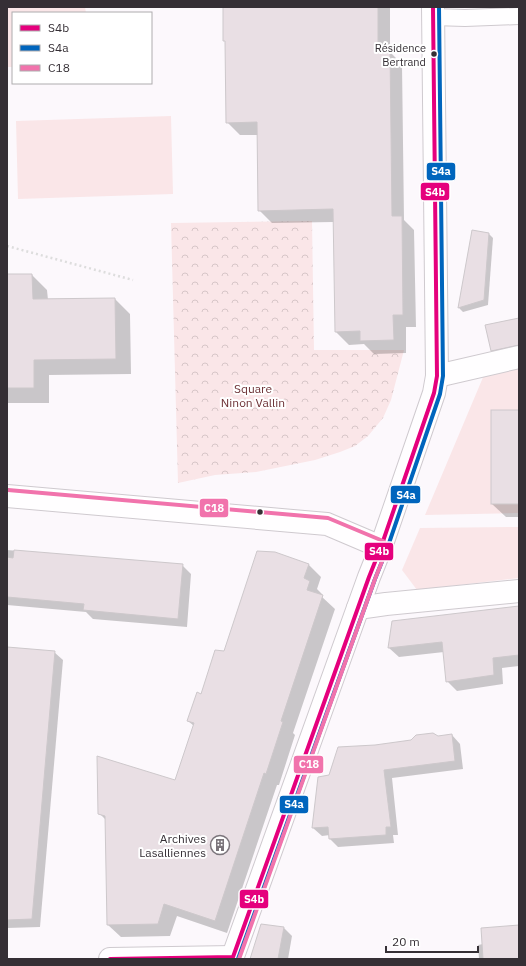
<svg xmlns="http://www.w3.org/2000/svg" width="526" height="966" font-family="'IBM Plex Sans',sans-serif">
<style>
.grass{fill:#fae6e8}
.park{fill:url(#park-crowns)}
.shadow{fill:#0003}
.building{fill:#e9dfe4;stroke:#cdc8cb}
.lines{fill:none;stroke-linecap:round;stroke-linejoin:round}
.lane-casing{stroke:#cfcacf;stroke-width:18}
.street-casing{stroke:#cfcacf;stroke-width:24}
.path{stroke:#ddd;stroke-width:2.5;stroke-dasharray:2 3;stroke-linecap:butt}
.lane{stroke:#fffeff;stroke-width:16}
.street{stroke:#fffeff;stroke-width:22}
.bus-1-casing{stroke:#fff;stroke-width:7}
.bus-2-casing{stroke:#fff;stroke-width:7}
.bus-3-casing{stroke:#fff;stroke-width:7}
.bus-1{stroke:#e5007d;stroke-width:4}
.bus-2{stroke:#0065bd;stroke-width:4}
.bus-3{stroke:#f173ac;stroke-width:4}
.bus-dot{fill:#352f35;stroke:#fff;stroke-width:1.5}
.labels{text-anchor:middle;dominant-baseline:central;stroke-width:4;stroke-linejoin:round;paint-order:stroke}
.bus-label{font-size:11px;fill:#352f35;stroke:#fff;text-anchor:end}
.park-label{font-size:12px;fill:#6c3135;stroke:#fff}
.poi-label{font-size:12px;fill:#352f35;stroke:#fff;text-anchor:end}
.line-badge{stroke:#fff;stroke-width:1.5}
.badge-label{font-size:11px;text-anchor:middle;font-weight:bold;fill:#fff}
</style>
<defs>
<pattern id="park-crowns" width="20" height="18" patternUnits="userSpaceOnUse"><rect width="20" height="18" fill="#fae6e8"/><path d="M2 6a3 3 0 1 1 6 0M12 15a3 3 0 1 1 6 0" fill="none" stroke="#d7c6c8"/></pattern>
</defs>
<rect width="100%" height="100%" fill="#fcf8fc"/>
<g class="grass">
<path d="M7 7H85L86 13H13V67H7Z"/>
<path d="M171 116 173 194 18 199 16 121Z"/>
<path d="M519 366V410L491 411V504H519V513L425 515 484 375Z"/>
<path d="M519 527V578L417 590 402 570 420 528Z"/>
</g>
<path class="park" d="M312 221 314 350H404L391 400 383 418 368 436 355 446 340 452 315 460 256 472 215 475 178 483 171 223Z"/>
<g class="shadow">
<path d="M224 7H390V52L402 64 404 220 414 230 416 327H406V353L374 354 364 344 349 345 336 332 334 222 272 223 259 210 258 135H240L227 122 226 42 224 40Z"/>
<path d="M472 232 489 234 493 238 488 305 463 312 459 308Z"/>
<path d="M7 275H32L47 290 48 300 115 299 130 314 131 374 49 375V403H7Z"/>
<path d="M519 319V354L500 358 492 350Z"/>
<path d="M519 411V517H506L492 504Z"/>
<path d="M7 550 182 565 191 574 187 627 93 619 86 612 7 605Z"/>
<path d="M309 565 321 577 317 589 322 594 321 596 335 609 293 733 295 735 279 785H277L227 933 177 916 170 936 121 937 108 925 106 820 99 813 176 781 194 726 188 721 224 652Z"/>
<path d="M519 607V666L502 668 503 684 457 691 447 681 444 652 399 657 389 648Z"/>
<path d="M7 648 54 652 63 660 40 927 7 928Z"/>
<path d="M452 735 460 744 463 769 392 778 398 835H393L394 843 338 847 330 839V835L322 836 313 828 329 776 375 746Z"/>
<path d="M519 926V959H479L478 945 483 944Z"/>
<path d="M284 928 292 936 288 959H252Z"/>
</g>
<g class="building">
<path d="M223 7H378V50H390L392 216H402L403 315H393L394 340 360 341V331L335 332 333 209 258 211 257 122 226 123 225 41H223Z"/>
<path d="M472 230 489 233 484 300 458 308Z"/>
<path d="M7 274H32L33 299 115 298 116 359 34 360V388H7Z"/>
<path d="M519 318V345L491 351 485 325Z"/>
<rect x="491" y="410" width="28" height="94"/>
<path d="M14 550 183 564 178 619 83 610 84 604 7 597V557L13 558Z"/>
<path d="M257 551 275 552 309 564 304 578 310 581 307 590 323 595 281 721 283 722 266 774 264 773 215 921 164 904 158 924 107 925 105 816 98 814 97 756 175 780 194 723 187 721 197 692 201 694 215 650 224 651Z"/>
<path d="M519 606V655L493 658 494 675 446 682 442 642 388 648 392 621Z"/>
<path d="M7 647 55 651 32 919 7 920Z"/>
<path d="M433 733 438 736 452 734 455 761 384 770 391 827H386V835L329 839 328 827 312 828 318 777 329 775 338 747 375 745 411 740 416 735Z"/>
<path d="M261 924 284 927 278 959H250Z"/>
<path d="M519 925V959H483L481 928Z"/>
</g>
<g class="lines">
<defs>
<path id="lane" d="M433 17 465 18 519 16"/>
<g id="street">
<path d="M437 376 519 357"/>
<path d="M7 496 327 524 381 547"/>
<path d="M358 608 386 604 519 591"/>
<path d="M110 959 233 957"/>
<path d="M232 959 369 577 381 547 434 393 437 376 433 7"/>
</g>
</defs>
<use href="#lane" class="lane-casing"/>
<use href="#street" class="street-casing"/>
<path class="path" d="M7 246 133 280"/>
<use href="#lane" class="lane"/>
<use href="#street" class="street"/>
<defs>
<path id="bus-1" d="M110 959 233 957 369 577 381 547 434 393 437 376 433 7"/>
<path id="bus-2" d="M238 959 375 579 387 549 440 394 443 376 439 7"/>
<path id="bus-3" d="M8 490 328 518 383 541 386 544 387 549 375 579 239 959"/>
</defs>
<use href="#bus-1" class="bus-1-casing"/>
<use href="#bus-2" class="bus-2-casing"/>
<use href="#bus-3" class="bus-3-casing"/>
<use href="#bus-1" class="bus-1"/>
<use href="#bus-2" class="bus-2"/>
<use href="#bus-3" class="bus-3"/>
</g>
<defs>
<symbol id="building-ring" viewBox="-11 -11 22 22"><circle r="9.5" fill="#fff" stroke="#7b757b" stroke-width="1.5"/><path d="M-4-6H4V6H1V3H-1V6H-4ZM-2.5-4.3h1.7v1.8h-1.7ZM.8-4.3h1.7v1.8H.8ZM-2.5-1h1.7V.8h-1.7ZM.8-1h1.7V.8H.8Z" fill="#7b757b"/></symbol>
</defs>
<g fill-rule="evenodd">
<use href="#building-ring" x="209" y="834" width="22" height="22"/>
</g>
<g class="bus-dot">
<circle cx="434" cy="54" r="3.5"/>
<circle cx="260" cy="512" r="3.5"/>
</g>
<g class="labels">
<g class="bus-label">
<text x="426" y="48">Résidence<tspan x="426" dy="14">Bertrand</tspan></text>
</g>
<g class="park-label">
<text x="253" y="388">Square<tspan x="253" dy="14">Ninon Vallin</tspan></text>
</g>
<g class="poi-label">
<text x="206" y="838">Archives<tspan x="206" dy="14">Lasalliennes</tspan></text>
</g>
</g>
<g class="line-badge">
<rect x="426" y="162" width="30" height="19" rx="4" fill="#0065bd"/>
<rect x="420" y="182" width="30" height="19" rx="4" fill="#e5007d"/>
<rect x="390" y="485" width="31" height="19" rx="4" fill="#0065bd"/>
<rect x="199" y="498" width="30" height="20" rx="4" fill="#f173ac"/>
<rect x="364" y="542" width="30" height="19" rx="4" fill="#e5007d"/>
<rect x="293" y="755" width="31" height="19" rx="4" fill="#f173ac"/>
<rect x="279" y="795" width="30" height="19" rx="4" fill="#0065bd"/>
<rect x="239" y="889" width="30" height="20" rx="4" fill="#e5007d"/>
</g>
<g class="badge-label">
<text x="441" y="175">S4a</text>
<text x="435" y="196">S4b</text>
<text x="406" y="499">S4a</text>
<text x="214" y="512">C18</text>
<text x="379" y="555">S4b</text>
<text x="309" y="768">C18</text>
<text x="294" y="808">S4a</text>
<text x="254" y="903">S4b</text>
</g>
<rect width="526" height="966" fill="none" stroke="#352f35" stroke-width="16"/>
<rect x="12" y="12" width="140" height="72" fill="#ffffff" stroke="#aeacae"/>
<rect x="20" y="25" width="20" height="6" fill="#e5007d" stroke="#aeacae"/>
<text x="48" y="32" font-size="12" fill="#352f35">S4b</text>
<rect x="20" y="45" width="20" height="6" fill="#0065bd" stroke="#aeacae"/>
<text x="48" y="52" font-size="12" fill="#352f35">S4a</text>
<rect x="20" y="65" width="20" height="6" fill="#f173ac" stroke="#aeacae"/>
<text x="48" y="72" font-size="12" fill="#352f35">C18</text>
<path d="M386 946v6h92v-6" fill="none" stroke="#352f35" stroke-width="2"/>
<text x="392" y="946" font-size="12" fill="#352f35" stroke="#ffffff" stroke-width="3" paint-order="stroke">20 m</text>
</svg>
